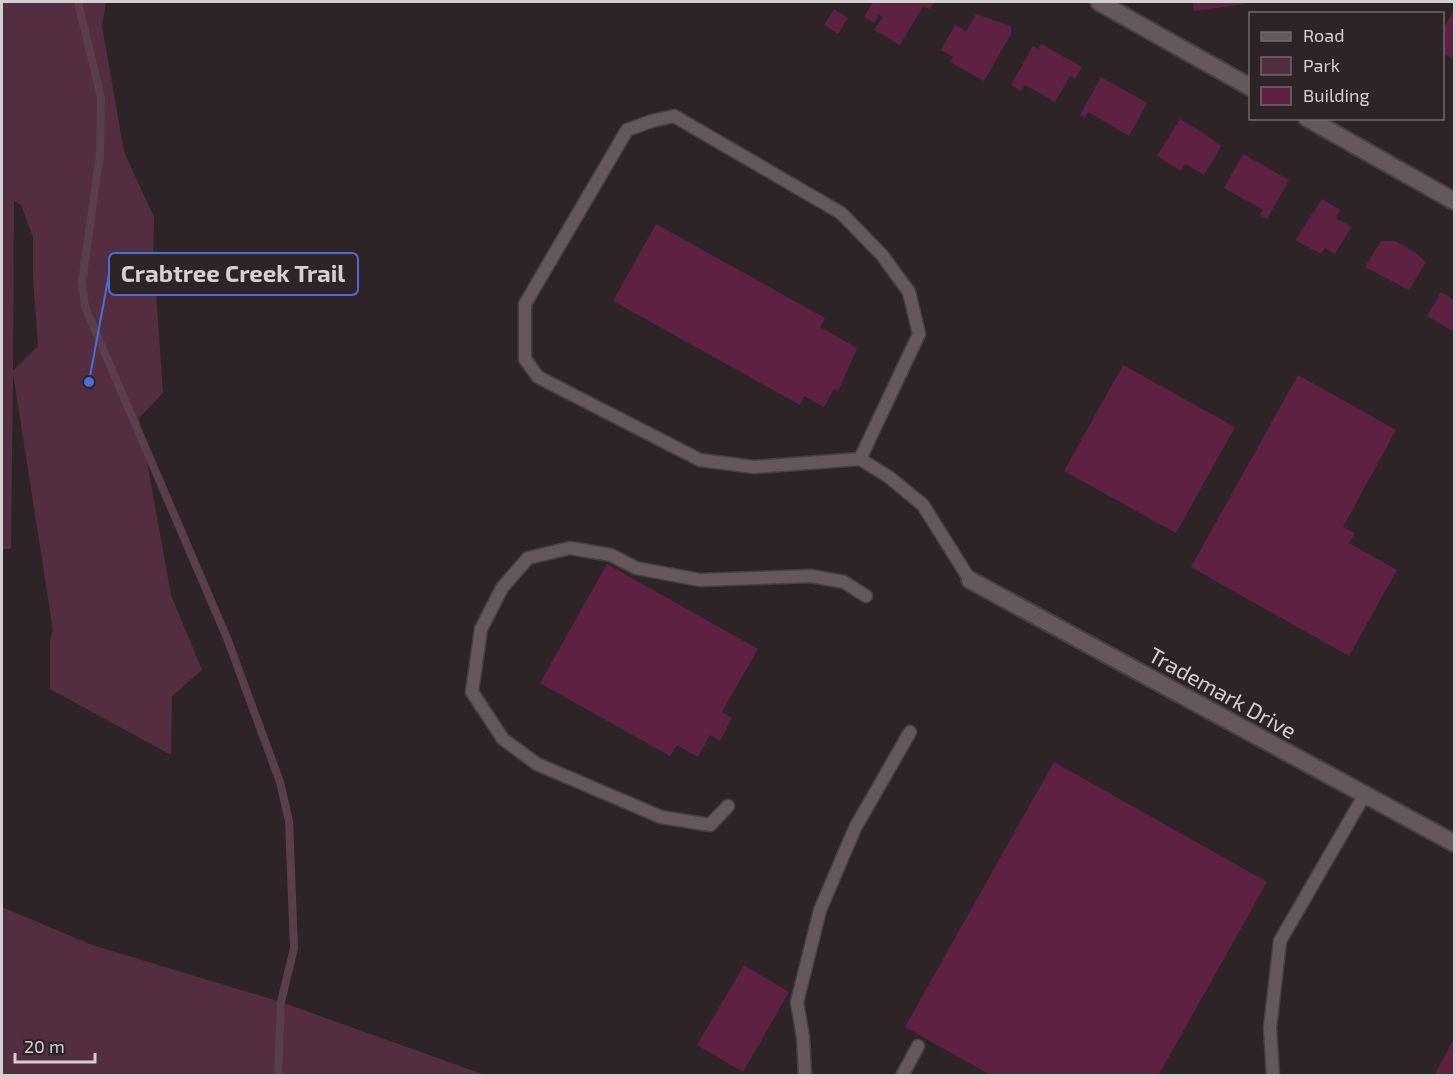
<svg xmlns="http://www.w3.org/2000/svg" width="1456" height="1077" font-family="'Exo 2',sans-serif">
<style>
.green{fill:#552d40;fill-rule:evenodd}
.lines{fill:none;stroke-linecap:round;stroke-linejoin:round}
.stream{stroke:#5a3e4c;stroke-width:8}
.building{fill:#5e2141}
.service-casing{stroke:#483f43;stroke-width:15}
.minor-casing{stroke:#483f43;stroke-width:20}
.service{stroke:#64585d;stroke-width:12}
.minor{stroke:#64585d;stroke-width:16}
.labels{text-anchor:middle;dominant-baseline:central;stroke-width:5;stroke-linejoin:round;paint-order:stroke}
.street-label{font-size:22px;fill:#d6cfd2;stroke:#2e2428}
.leader{fill:none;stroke:#4b6ed6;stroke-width:2}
.callout-dot{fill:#4b6ed6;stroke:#2e2428;stroke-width:2}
.callout{fill:#2e2428;stroke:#4b6ed6;stroke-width:2}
.callout-label{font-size:24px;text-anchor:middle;font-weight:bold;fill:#d6cfd2}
</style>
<rect width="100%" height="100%" fill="#2e2428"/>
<g class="green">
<path d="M2 2H106L102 26 124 152 154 217 153 278 155 279 163 393 139 418 171 595 202 670 172 696 171 755 50 689V639L53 630 13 373 11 549H2ZM14 201 21 205 33 237V277L38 346 13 371Z"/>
<path d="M2 907 92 945 281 1002 485 1075H2Z"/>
</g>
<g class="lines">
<path class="stream" d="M78 2 101 98 100 154 82 282 85 307 227 638 280 782 289 821 294 948 281 1002 278 1076"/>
</g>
<g class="building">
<path d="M873 2H934L930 9 923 6 900 45 874 30 883 17 879 15 874 23 864 17Z"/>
<path d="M1193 2H1244L1245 4 1194 11Z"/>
<path d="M834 9 848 18 838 34 824 25Z"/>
<path d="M1454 10V54L1452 58 1442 53V32Z"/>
<path d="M976 14 1011 26V34L984 81 950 62 953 57 941 50 955 25 966 31Z"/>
<path d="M1041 44 1082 67 1075 79 1070 76 1055 102 1025 85 1021 91 1011 85 1033 46 1038 49Z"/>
<path d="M1101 77 1147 103 1129 136 1088 112 1085 118 1080 115Z"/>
<path d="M1180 119 1203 133 1221 146 1204 175 1185 164 1181 171 1157 156Z"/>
<path d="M1243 154 1289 180 1267 219 1260 215 1263 210 1224 188Z"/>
<path d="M1322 199 1340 210 1336 218 1351 227 1335 254 1325 248 1321 254 1295 240Z"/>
<path d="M656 224 825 318 820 327 857 348 838 392 834 389 824 407 804 396 800 405 613 301Z"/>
<path d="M1381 241H1395L1413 251 1426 262 1409 290 1365 267Z"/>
<path d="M1441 292 1454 300V332L1427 316Z"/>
<path d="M1123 365 1235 427 1176 533 1064 471Z"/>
<path d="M1298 375 1396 430 1343 527 1355 533 1349 543 1397 570 1349 656 1191 567Z"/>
<path d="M607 564 758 649 722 712 732 718 720 741 710 735 698 757 677 745 670 756 540 683Z"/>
<path d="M1054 762 1267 882 1158 1076H992L905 1027Z"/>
<path d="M744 965 789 992 743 1072 697 1045Z"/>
<path d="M1454 1039V1076H1434Z"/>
</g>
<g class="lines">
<defs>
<g id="service">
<path d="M860 459 919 334 909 292 882 255 841 213 674 116 652 121 627 130 525 304V359L538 377 700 460 754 467 860 459 889 477 923 505 970 580"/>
<path d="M728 806 710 825 661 817 537 764 503 739 472 692 481 629 502 588 528 558 570 548 611 555 636 568 700 580 811 576 844 582 866 596"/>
<path d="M805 1076 803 1037 797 1002 820 910 855 828 910 732"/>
<path d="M902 1076 918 1046"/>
<path d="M1273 1076 1270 1028 1280 941 1365 794"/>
</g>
<g id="minor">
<path d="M1099 2 1250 87"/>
<path d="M1307 118 1454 201"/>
<path d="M970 580 1454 843"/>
</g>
</defs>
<use href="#service" class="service-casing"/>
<use href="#minor" class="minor-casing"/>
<use href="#service" class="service"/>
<use href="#minor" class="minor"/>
</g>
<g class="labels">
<g class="street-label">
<text transform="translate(1223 692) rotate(29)">Trademark Drive</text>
</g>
</g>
<path class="leader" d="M89 382L109 274"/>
<circle class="callout-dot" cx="89" cy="382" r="6"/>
<rect class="callout" x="109" y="253" width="249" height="42" rx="6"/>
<g class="callout-label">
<text x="233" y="282">Crabtree Creek Trail</text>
</g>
<rect width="1456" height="1077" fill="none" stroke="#d6cfd2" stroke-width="6"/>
<rect x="1249" y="12" width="195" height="108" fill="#2e2428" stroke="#71686c" stroke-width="1.5"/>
<rect x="1261" y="32" width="30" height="9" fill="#64585d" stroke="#71686c" stroke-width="1.5"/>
<text x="1303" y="42" font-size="18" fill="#d6cfd2">Road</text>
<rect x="1261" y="57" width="30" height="18" fill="#552d40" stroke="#71686c" stroke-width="1.5"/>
<text x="1303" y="72" font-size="18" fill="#d6cfd2">Park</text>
<rect x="1261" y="87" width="30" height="18" fill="#5e2141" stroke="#71686c" stroke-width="1.5"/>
<text x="1303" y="102" font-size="18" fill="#d6cfd2">Building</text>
<path d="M15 1053v9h80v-9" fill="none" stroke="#d6cfd2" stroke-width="3"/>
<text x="24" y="1053" font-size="18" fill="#d6cfd2" stroke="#2e2428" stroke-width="4.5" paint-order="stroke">20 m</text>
</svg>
